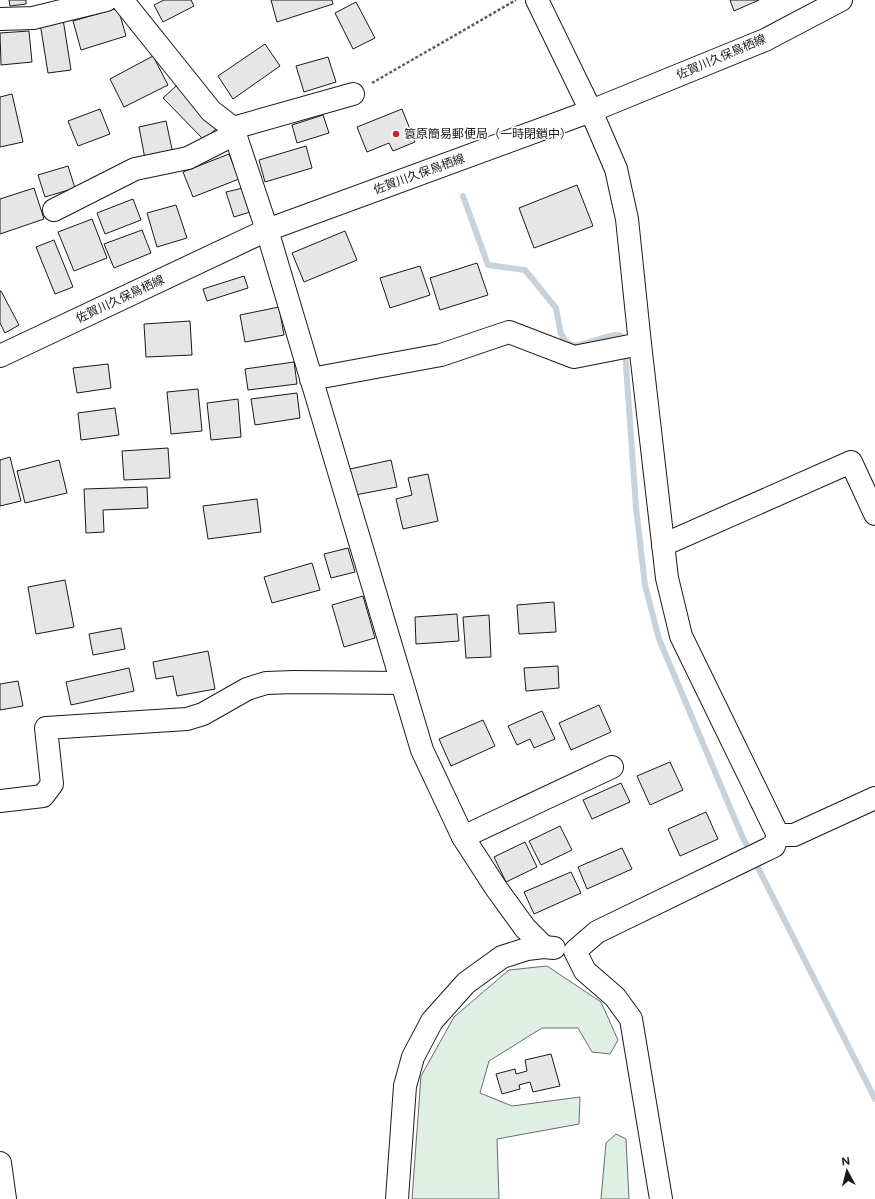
<svg xmlns="http://www.w3.org/2000/svg" width="875" height="1199" font-family="Figtree,'Noto Sans JP',sans-serif">
<style>
.green{fill:#e0efe3;stroke:#6a6a6a}
.lines{fill:none;stroke-linecap:round;stroke-linejoin:round}
.stream{stroke:#c6d2dc;stroke-width:6}
.building{fill:#e6e6e6;stroke:#1a1a1a}
.minor-casing{stroke:#1a1a1a;stroke-width:24}
.major-casing{stroke:#1a1a1a;stroke-width:24}
.path{stroke:#5f5f5f;stroke-width:2.5;stroke-dasharray:3 2;stroke-linecap:butt}
.minor{stroke:#fff;stroke-width:22}
.major{stroke:#fff;stroke-width:22}
.poi-dot{fill:#c62828;stroke:#fff;stroke-width:1.5}
.labels{text-anchor:middle;dominant-baseline:central;stroke-width:3;stroke-linejoin:round;paint-order:stroke}
.street-label{font-size:12px;fill:#1a1a1a;stroke:#fff}
.poi-label{font-size:12px;fill:#1a1a1a;stroke:#fff;text-anchor:start}
</style>
<rect width="100%" height="100%" fill="#fff"/>
<g class="green">
<path d="M547 966 601 1002 618 1040 610 1054 592 1052 578 1028H542L489 1061 480 1093 512 1106 580 1097 579 1124 497 1139 499 1199H412L421 1076 454 1017 509 970Z"/>
<path d="M616 1134 626 1139 629 1199H601L606 1143Z"/>
</g>
<g class="lines">
<g class="stream">
<path d="M463 196 488 265 525 270 556 308 561 334 567 343 576 346 614 335H619L623 337 624 342"/>
<path d="M625 351 636 507 645 585 659 639 742 836 875 1099"/>
</g>
</g>
<g class="building">
<path d="M9 0H26V4L10 6Z"/>
<path d="M164 0H191L194 6 163 22 154 5Z"/>
<path d="M271 0H332L333 4 277 22Z"/>
<path d="M730 0H759L734 11Z"/>
<path d="M356 2 375 38 353 49 335 13Z"/>
<path d="M118 8 126 36 81 50 73 21Z"/>
<path d="M63 19 71 70 48 73 40 23Z"/>
<path d="M29 31 32 62 1 65 0 33Z"/>
<path d="M265 44 280 66 233 99 218 76Z"/>
<path d="M153 56 168 85 124 107 110 79Z"/>
<path d="M328 57 336 82 304 92 296 66Z"/>
<path d="M176 86 217 128 204 140 163 98Z"/>
<path d="M12 94 23 142 0 147V97Z"/>
<path d="M100 109 110 134 78 146 68 121Z"/>
<path d="M402 109 415 142 393 151 389 143 367 152 357 127Z"/>
<path d="M323 115 329 133 297 143 292 125Z"/>
<path d="M166 121 173 154 145 159 139 127Z"/>
<path d="M306 146 312 168 265 182 259 160Z"/>
<path d="M229 154 239 179 193 197 183 172Z"/>
<path d="M68 166 75 188 45 197 38 175Z"/>
<path d="M577 185 593 226 534 248 519 208Z"/>
<path d="M34 188 44 219 0 234V199Z"/>
<path d="M243 188 250 212 234 217 226 192Z"/>
<path d="M133 199 141 220 105 234 97 213Z"/>
<path d="M176 205 187 238 157 247 147 213Z"/>
<path d="M92 219 107 258 74 271 58 232Z"/>
<path d="M142 230 151 253 114 268 104 244Z"/>
<path d="M345 231 357 260 304 282 292 253Z"/>
<path d="M54 240 73 287 55 294 36 247Z"/>
<path d="M477 263 488 295 440 310 430 278Z"/>
<path d="M420 266 430 295 390 308 380 278Z"/>
<path d="M244 276 248 288 207 301 203 289Z"/>
<path d="M0 291H1L19 325 5 333 0 323Z"/>
<path d="M279 307 284 335 245 342 240 315Z"/>
<path d="M190 321 192 355 146 357 144 324Z"/>
<path d="M294 362 297 384 248 390 245 369Z"/>
<path d="M108 364 111 388 77 393 73 368Z"/>
<path d="M198 389 202 431 171 434 167 392Z"/>
<path d="M297 393 300 418 255 425 251 399Z"/>
<path d="M238 399 241 437 211 440 207 403Z"/>
<path d="M115 408 119 435 81 440 78 413Z"/>
<path d="M168 448 170 478 124 480 122 451Z"/>
<path d="M10 457 21 501 0 506V460Z"/>
<path d="M59 460 67 493 25 503 17 471Z"/>
<path d="M391 460 397 487 355 495 350 469Z"/>
<path d="M428 474 438 521 403 529 396 499 412 495 408 478Z"/>
<path d="M147 487 148 508 103 510 104 532 86 533 84 489Z"/>
<path d="M257 499 261 532 208 539 203 506Z"/>
<path d="M348 548 355 572 331 578 324 554Z"/>
<path d="M312 563 320 590 272 603 264 577Z"/>
<path d="M65 580 74 627 36 634 28 587Z"/>
<path d="M363 596 375 638 344 647 332 605Z"/>
<path d="M554 602 556 632 519 634 517 605Z"/>
<path d="M457 614 459 641 416 644 415 617Z"/>
<path d="M489 615 491 657 466 658 463 617Z"/>
<path d="M121 628 125 649 93 655 89 634Z"/>
<path d="M208 651 215 689 177 696 173 676 156 679 153 662Z"/>
<path d="M558 666 559 688 526 691 524 668Z"/>
<path d="M129 668 134 691 71 705 66 682Z"/>
<path d="M18 681 23 706 0 710V684Z"/>
<path d="M599 705 611 732 571 750 559 723Z"/>
<path d="M542 711 555 739 534 748 530 739 517 745 508 726Z"/>
<path d="M483 720 495 746 451 766 439 739Z"/>
<path d="M670 762 683 790 650 805 637 776Z"/>
<path d="M621 783 630 802 592 819 583 800Z"/>
<path d="M706 812 718 839 680 856 668 829Z"/>
<path d="M560 826 572 850 541 865 529 841Z"/>
<path d="M525 842 537 867 506 882 494 857Z"/>
<path d="M622 848 632 869 587 889 578 867Z"/>
<path d="M571 872 581 893 534 914 524 892Z"/>
<path d="M551 1054 560 1086 533 1092 530 1082 519 1085 520 1089 502 1094 496 1074 515 1069 516 1074 527 1071 525 1060Z"/>
</g>
<g class="lines">
<defs>
<g id="minor">
<path d="M122 0 211 111 233 128 267 230 422 750 463 837 496 888 525 928 544 947"/>
<path d="M537 0 591 111 616 169 627 219 640 344 667 578 681 636 778 835 774 846 597 932 575 951 585 971 615 997 631 1019 661 1199"/>
<path d="M0 19 33 18 106 0"/>
<path d="M54 210 135 169 188 158 227 138 233 128 353 94"/>
<path d="M311 379 441 355 509 332 574 357 640 344"/>
<path d="M663 545 851 462 875 514"/>
<path d="M0 801 43 796 52 784 46 728 187 719 203 714 247 689 266 683 294 682 402 683"/>
<path d="M778 835H794L875 798"/>
<path d="M463 837 612 767"/>
<path d="M0 1163 5 1199"/>
<path d="M397 1199 405 1086 413 1057 432 1021 466 983 502 957 527 949 544 947 554 948"/>
</g>
<path id="major" d="M0 356 267 230 591 111 765 40 841 0"/>
</defs>
<use href="#minor" class="minor-casing"/>
<use href="#major" class="major-casing"/>
<path class="path" d="M372 83 516 0"/>
<use href="#minor" class="minor"/>
<use href="#major" class="major"/>
</g>
<circle class="poi-dot" cx="396" cy="134" r="4"/>
<g class="labels">
<g class="street-label">
<text transform="translate(721 57) rotate(-23)">佐賀川久保鳥栖線</text>
<text transform="translate(419 174) rotate(-20)">佐賀川久保鳥栖線</text>
<text transform="translate(120 299) rotate(-25)">佐賀川久保鳥栖線</text>
</g>
<g class="poi-label">
<text x="404" y="134">簑原簡易郵便局（一時閉鎖中）</text>
</g>
</g>
<g transform="translate(847 1171) rotate(353)" stroke="#ffffff" stroke-width="3" paint-order="stroke">
<path d="M0-3L7 15L0 10L-7 15Z" fill="#1a1a1a"/>
<text y="-6" font-size="11" font-weight="bold" text-anchor="middle" fill="#1a1a1a">N</text>
</g>
</svg>
